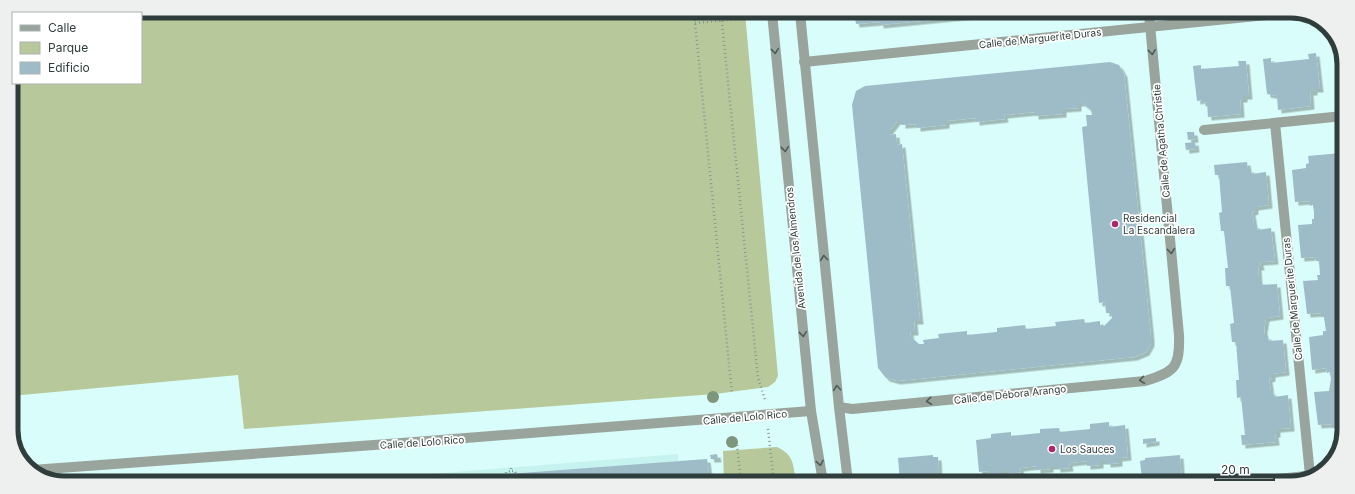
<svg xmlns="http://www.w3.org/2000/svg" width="1355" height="494" font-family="Inter,sans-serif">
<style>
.built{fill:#c6f3ef}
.green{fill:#b7c99a}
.building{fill:#9ebcc8;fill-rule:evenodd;filter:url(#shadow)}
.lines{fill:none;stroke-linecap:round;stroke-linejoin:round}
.path{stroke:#829b99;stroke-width:2.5;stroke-dasharray:1 3;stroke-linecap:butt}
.minor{stroke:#98a49c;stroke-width:10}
.tertiary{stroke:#98a49c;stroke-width:10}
.tree{fill:#7e977c}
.oneway{stroke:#4e5c59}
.poi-dot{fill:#ae276c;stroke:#fff;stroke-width:1.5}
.labels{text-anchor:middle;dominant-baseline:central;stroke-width:3.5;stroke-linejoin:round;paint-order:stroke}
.street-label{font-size:10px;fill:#2f3d3c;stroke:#fff}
.poi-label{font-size:10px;fill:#2f3d3c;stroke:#fff;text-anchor:start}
.rim{fill:none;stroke:#2f3d3c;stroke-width:5}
</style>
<defs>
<filter id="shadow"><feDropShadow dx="3.5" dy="3.5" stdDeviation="0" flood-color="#0004"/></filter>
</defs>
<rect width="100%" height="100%" fill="#d9fdfa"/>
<path class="built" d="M678 454V461L707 459 710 482 345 481Z"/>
<g class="green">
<path d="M64 11 745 13 778 376 775 382 768 387 715 394 244 429 238 375 11 396V61L13 56V83H141V13H59Z"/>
<path d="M777 447C794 455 793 464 796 482H724L723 451Z"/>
</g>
<g class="building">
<path d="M854 13H991V14L880 25V22L856 24Z"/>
<path d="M1340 51 1344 60V90L1342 86 1337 87 1334 52Z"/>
<path d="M1316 53 1320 89H1314V92H1310L1311 106 1278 110 1277 96 1267 94 1263 59 1271 58V63L1309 59 1308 54Z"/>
<path d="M1238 61H1246L1249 96H1244V99H1240L1241 114 1208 117 1207 102 1202 103V100L1197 101 1193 66 1201 65V69L1239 66Z"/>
<path d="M1110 62 1119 65 1124 74 1151 337V343L1146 352 1134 357 897 381 886 378 878 368 852 105 856 91 865 86ZM1078 103H1082L1091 110 1092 115H1086L1087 126 1082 127 1099 303 1105 302 1106 313H1111L1112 318 1104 326H1100V321L1085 323 1084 319 1055 322 1056 326 1026 329 1025 325 997 328V332L967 335V331L938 334 939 338 923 340 924 344H919L911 337 910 332H915L914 321H920L902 144 897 145 896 134 890 135V130L897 121H902V125L917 124V128L946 125V121L976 118V122L1005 119 1004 115 1035 112V116L1063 114V109L1078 108Z"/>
<path d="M1187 132H1194L1195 139 1188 140Z"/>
<path d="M1195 142 1196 149 1186 150 1185 143Z"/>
<path d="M1341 153 1342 163H1339L1343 200 1341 435H1336L1335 428H1332V424L1318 425 1314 392 1329 391 1331 379 1330 372 1327 373 1326 368 1312 370 1309 337 1323 335V331H1326L1324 317H1321V313L1307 314 1303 281 1318 280 1317 275H1320L1319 261H1316L1315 257 1301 258 1298 225 1312 224V219H1314V212L1313 205 1310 206V201L1295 202 1292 170 1306 168V164L1309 163 1308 156Z"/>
<path d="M1247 162 1248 169H1251V174L1266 172 1269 205 1255 207V211L1252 212 1254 225H1257V230L1271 228 1275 261 1260 262 1261 267H1258L1259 281H1262V285L1277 284 1280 316 1266 318 1264 330 1265 336H1268V341L1283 340 1286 372 1272 374V378L1269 379 1271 392H1273L1274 397 1288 395 1291 428 1277 429V434H1275L1276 442 1242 445 1241 435H1245L1241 397 1237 398 1236 380H1239L1236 342H1232L1230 324 1234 323 1230 286H1226L1225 268H1228L1224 231H1221L1219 213 1222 212 1219 175H1215L1214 165Z"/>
<path d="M1109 422V427L1125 425 1128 457 1119 458V463L1107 464V461H1100V465L1087 466V461L1069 463 1070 468 1057 469V466H1050V469L1037 470V466L1020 468 1021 472 1008 474V471H1001V474L989 475 988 471 979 472 976 440 991 438V434L1011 432V436L1040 433V429L1059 428 1060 432 1090 429V424Z"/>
<path d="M1156 438V442L1143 444V439Z"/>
<path d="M717 454 718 459H711L710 455Z"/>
<path d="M933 455V457H938L939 474 937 475 938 482H900L898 458Z"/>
<path d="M1180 455 1182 483H1145L1144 478 1142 479 1140 461 1145 460V458Z"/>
<path d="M707 459 710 482 509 481 508 474Z"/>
</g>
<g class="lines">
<g class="path">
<path d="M694 12 732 394"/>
<path d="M721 13 758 378 765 400"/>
<path d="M695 23 749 18"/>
<path d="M768 429 774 482"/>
<path d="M737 445 741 482"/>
<path d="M511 468V471H515L516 474"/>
<path d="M507 481 506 472 511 471"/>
</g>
<g class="minor">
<path d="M804 62 1276 14"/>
<path d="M1275 123 1310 475"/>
<path d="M1204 130 1343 116"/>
<path d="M839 407 852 409 1145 381C1175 372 1180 367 1179 335L1149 14"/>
<path d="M32 470 415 442 811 411"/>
<path d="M1239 483 1316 475"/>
</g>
<g class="tertiary">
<path d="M772 13 811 411 823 482"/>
<path d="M800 13 839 407 848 482"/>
</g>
</g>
<g class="tree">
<circle cx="713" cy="397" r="6"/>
<circle cx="732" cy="442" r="6"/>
</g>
<defs><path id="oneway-chevron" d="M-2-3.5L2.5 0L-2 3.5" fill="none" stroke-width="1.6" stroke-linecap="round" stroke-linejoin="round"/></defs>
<g class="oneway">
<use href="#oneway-chevron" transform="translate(775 51) rotate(84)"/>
<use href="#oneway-chevron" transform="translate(1152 52) rotate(84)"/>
<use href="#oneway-chevron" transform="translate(785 149) rotate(84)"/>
<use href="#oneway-chevron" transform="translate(1171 251) rotate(85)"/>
<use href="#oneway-chevron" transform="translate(824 258) rotate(-95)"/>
<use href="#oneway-chevron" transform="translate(803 334) rotate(84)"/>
<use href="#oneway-chevron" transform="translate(1142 380) rotate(172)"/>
<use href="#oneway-chevron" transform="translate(837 388) rotate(-95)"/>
<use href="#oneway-chevron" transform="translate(929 401) rotate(174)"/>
<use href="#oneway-chevron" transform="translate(820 463) rotate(80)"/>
</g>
<g class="poi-dot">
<circle cx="1115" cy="224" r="4"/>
<circle cx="1052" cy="449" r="4"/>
</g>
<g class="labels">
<g class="street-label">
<text transform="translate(1040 38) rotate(-6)">Calle de Marguerite Duras</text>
<text transform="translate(1161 141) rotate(-95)">Calle de Agatha Christie</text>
<text transform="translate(795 248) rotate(-96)">Avenida de los Almendros</text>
<text transform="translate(1292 299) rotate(-96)">Calle de Marguerite Duras</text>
<text transform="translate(1010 394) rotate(-6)">Calle de Débora Arango</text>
<text transform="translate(745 417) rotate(-5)">Calle de Lolo Rico</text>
<text transform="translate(422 442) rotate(-4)">Calle de Lolo Rico</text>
</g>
<g class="poi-label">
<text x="1123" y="218">Residencial<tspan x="1123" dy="12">La Escandalera</tspan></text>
<text x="1060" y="449">Los Sauces</text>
</g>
</g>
<path d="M0 0H1355V494H0ZM64 18H1291A46 46 0 0 1 1337 64V430A46 46 0 0 1 1291 476H64A46 46 0 0 1 18 430V64A46 46 0 0 1 64 18Z" fill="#eeefef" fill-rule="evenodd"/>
<path class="rim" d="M64 18H1291A46 46 0 0 1 1337 64V430A46 46 0 0 1 1291 476H64A46 46 0 0 1 18 430V64A46 46 0 0 1 64 18Z"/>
<rect x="12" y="12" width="130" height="72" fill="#ffffff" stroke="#acb1b1"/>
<rect x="20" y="25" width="20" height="6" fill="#98a49c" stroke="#acb1b1"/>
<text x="48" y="32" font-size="12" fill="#2f3d3c">Calle</text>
<rect x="20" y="42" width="20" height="12" fill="#b7c99a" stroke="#acb1b1"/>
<text x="48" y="52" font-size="12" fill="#2f3d3c">Parque</text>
<rect x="20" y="62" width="20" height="12" fill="#9ebcc8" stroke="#acb1b1"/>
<text x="48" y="72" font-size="12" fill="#2f3d3c">Edificio</text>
<path d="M1215 474v6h59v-6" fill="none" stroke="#2f3d3c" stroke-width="2"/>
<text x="1221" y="474" font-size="12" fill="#2f3d3c" stroke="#ffffff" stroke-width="3" paint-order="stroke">20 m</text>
</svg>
